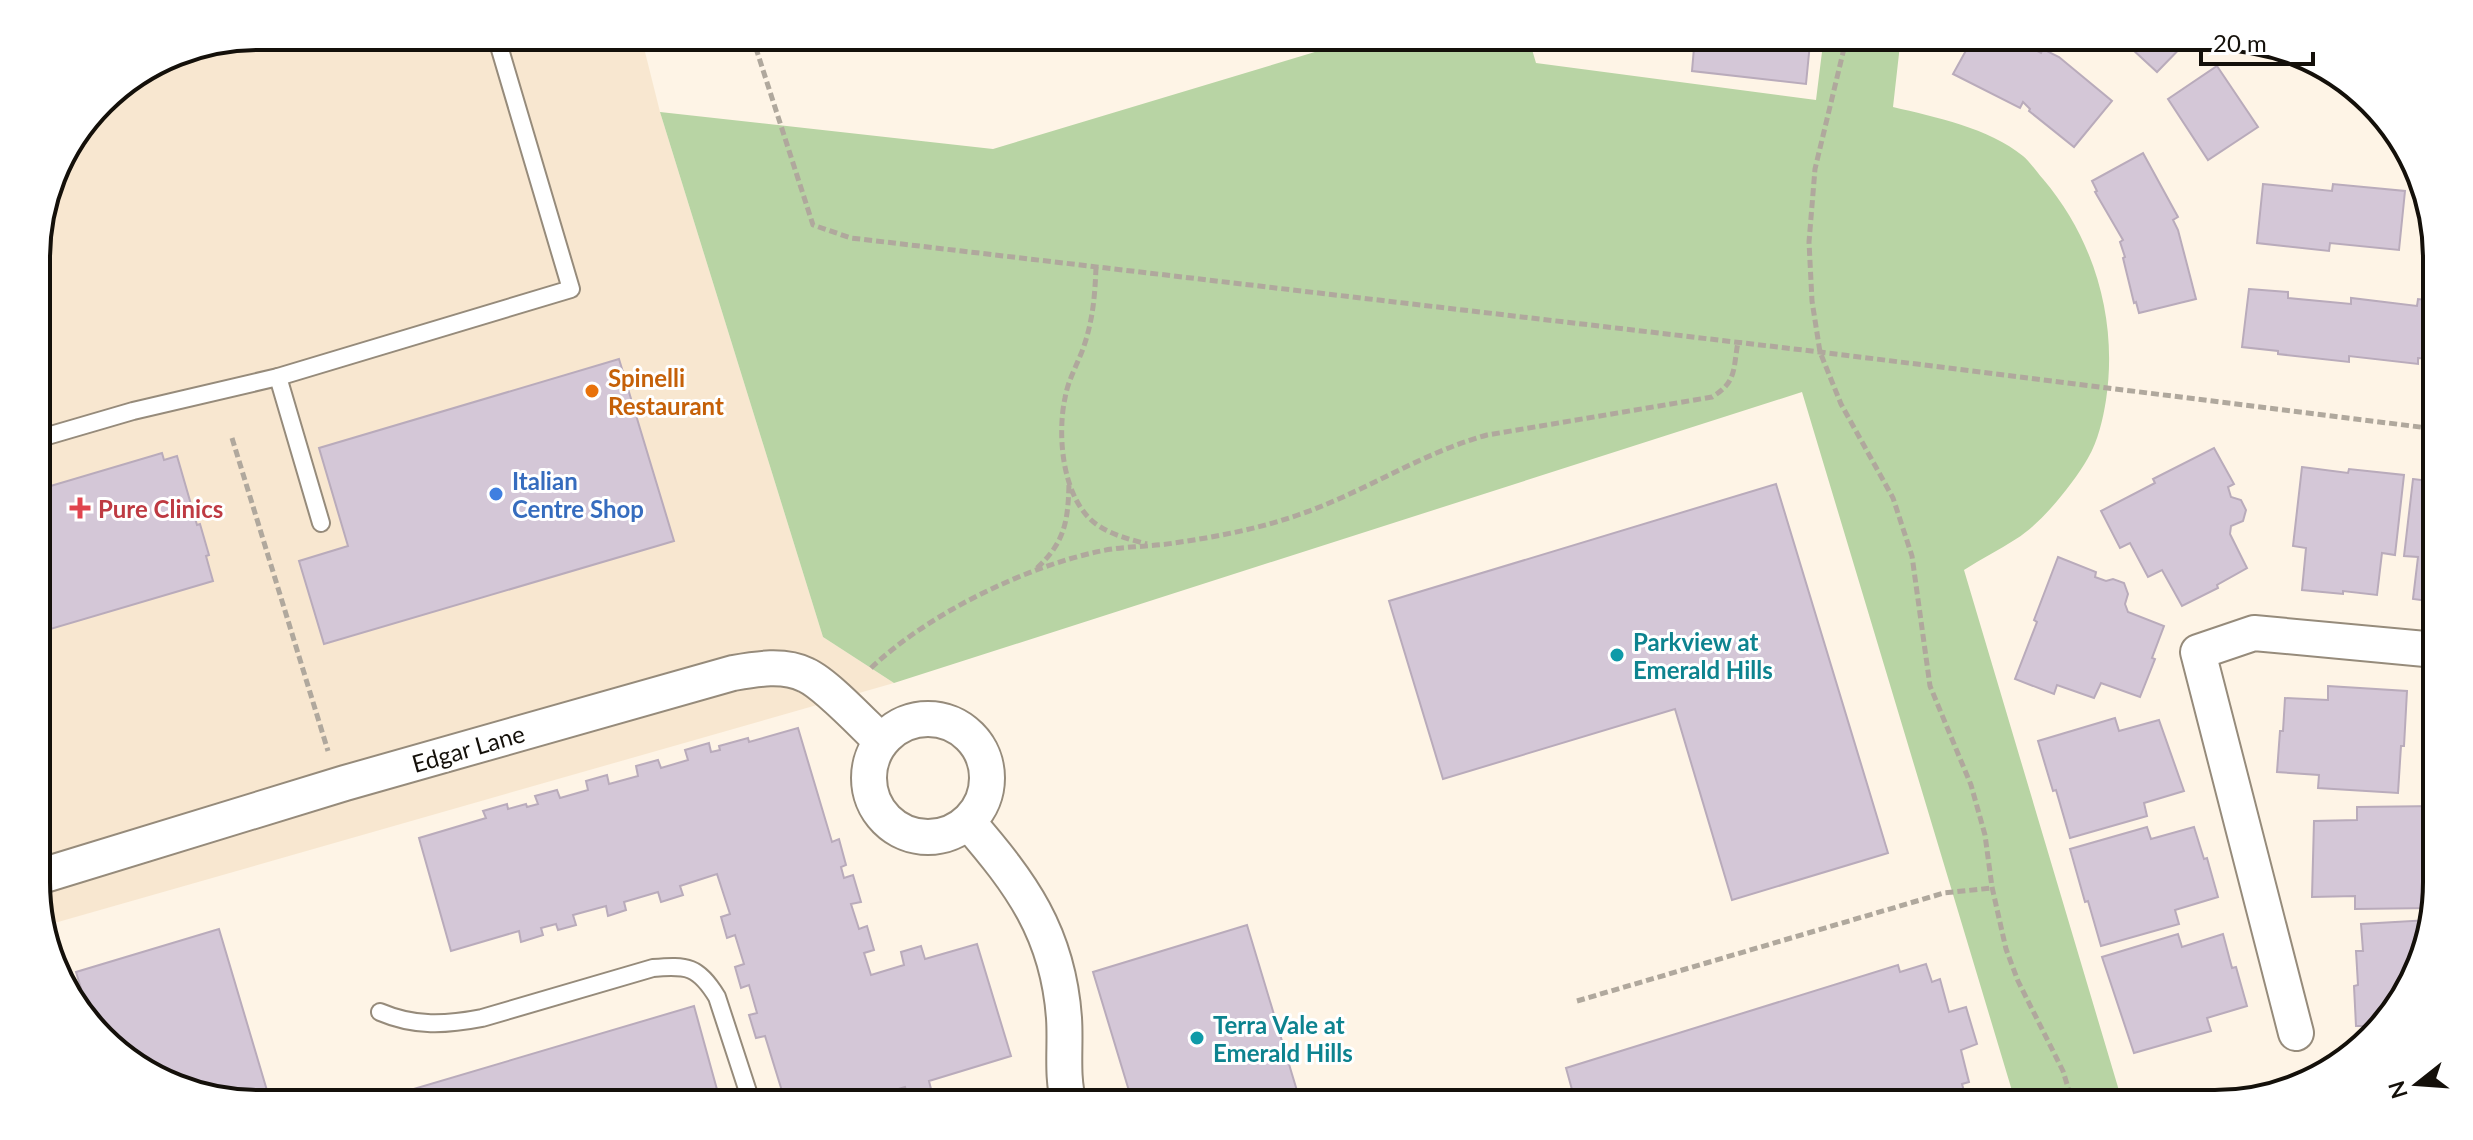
<svg xmlns="http://www.w3.org/2000/svg" width="2473" height="1140" font-family="Lato,sans-serif">
<style>
.built{fill:#f8e7d0}
.green{fill:#b8d4a4}
.building{fill:#d4c7d7;stroke:#b9abbb;stroke-width:2}
.lines{fill:none;stroke-linecap:round;stroke-linejoin:round}
.lane-casing{stroke:#968b7b;stroke-width:20}
.street-casing{stroke:#968b7b;stroke-width:38}
.path{stroke:#b0a89d;stroke-width:5;stroke-dasharray:8 4;stroke-linecap:butt}
.lane{stroke:#fff;stroke-width:16}
.street{stroke:#fff;stroke-width:34}
.food-dot{fill:#e8710a;stroke:#fff;stroke-width:3}
.shop-dot{fill:#3f7fe0;stroke:#fff;stroke-width:3}
.health-dot{fill:#e0444e;stroke:#fff;stroke-width:3}
.culture-dot{fill:#0f9aa8;stroke:#fff;stroke-width:3}
.labels{text-anchor:middle;dominant-baseline:central;stroke-width:6;stroke-linejoin:round;paint-order:stroke}
.food-label{font-size:24px;font-weight:bold;fill:#c56008;stroke:#fff;text-anchor:start}
.shop-label{font-size:24px;font-weight:bold;fill:#366cbe;stroke:#fff;text-anchor:start}
.health-label{font-size:24px;font-weight:bold;fill:#be3a42;stroke:#fff;text-anchor:start}
.culture-label{font-size:24px;font-weight:bold;fill:#0d838f;stroke:#fff;text-anchor:start}
.street-label{font-size:24px;fill:#14100a;stroke:#fff}
.rim{fill:none;stroke:#14100a;stroke-width:4}
</style>
<rect width="100%" height="100%" fill="#fef4e6"/>
<path class="built" d="M258 36H641L660 112 823 637 894 683 44 926 38 911 37 243 59 160 111 91 173 53Z"/>
<path class="green" d="M1368 36H1528L1536 63 1816 100 1824 36H1901L1893 107C1935 117 1989 128 2023 156 2030 162 2037 172 2043 179 2095 240 2118 321 2106 400 2103 419 2098 441 2088 458 2073 484 2042 523 2016 539 1999 550 1981 559 1964 570L2123 1104H2016L1802 392 894 683 823 637 660 112 993 149Z"/>
<g class="building">
<path d="M1695 36H1819L1818 44 1810 43 1806 84 1692 71Z"/>
<path d="M1974 36H2008L2041 53 2043 49 2059 57 2112 101 2074 147 2029 111 2030 109 2023 102 2020 108 1953 74Z"/>
<path d="M2118 36H2192L2157 72Z"/>
<path d="M2217 66 2258 127 2208 160 2168 99Z"/>
<path d="M2143 153 2178 217 2173 220 2178 230 2196 299 2139 313 2136 302 2134 303 2123 258 2125 257 2120 242 2123 240 2095 192 2097 191 2092 181Z"/>
<path d="M2263 184 2332 191 2333 184 2405 191 2399 250 2330 243 2329 251 2257 243Z"/>
<path d="M2249 289 2288 292V298L2351 304V298L2417 306 2418 299 2435 301 2436 359 2418 358V364L2349 356V362L2278 354V351L2242 347Z"/>
<path d="M619 359 674 541 324 644 299 561 348 546 319 448Z"/>
<path d="M2214 448 2234 484 2228 487 2231 497 2241 500 2246 510 2243 521 2231 526 2230 534 2247 568 2217 585 2218 588 2182 606 2162 570 2148 577 2130 543 2120 548 2101 511 2155 483 2153 479Z"/>
<path d="M162 453 164 460 177 456 197 525 200 524 209 555 206 556 213 581 37 633V490Z"/>
<path d="M2302 467 2348 473 2349 469 2404 475 2395 555 2382 553 2377 595 2343 591V594L2302 590 2306 548 2293 546Z"/>
<path d="M2413 479 2436 482V602L2413 599 2418 557 2404 556Z"/>
<path d="M1776 484 1888 853 1732 900 1675 709 1443 779 1389 601Z"/>
<path d="M2058 557 2096 572 2095 577 2106 581 2113 579 2124 583 2128 594 2125 604 2128 612 2164 626 2152 658 2155 659 2140 697 2101 683 2094 698 2057 685 2054 694 2015 679 2037 622 2034 620Z"/>
<path d="M2328 686 2407 691 2404 746H2401L2398 793 2318 788 2319 775 2277 772 2280 731H2283L2285 698 2328 700Z"/>
<path d="M2115 718 2119 731 2159 720 2184 791 2144 803 2147 816 2070 838 2056 790 2053 791 2038 741Z"/>
<path d="M798 728 832 842 839 839 846 865 841 867 844 878 853 875 861 902 851 904 859 929 867 926 874 950 864 953 871 975 904 965 901 952 921 946 925 959 977 944 1011 1056 929 1081 931 1089 908 1096 905 1087 879 1095 881 1103 877 1104H859L858 1100 845 1104H786L765 1036 756 1038 749 1015 757 1013 749 985 741 988 735 967 744 964 735 935 727 938 721 917 730 914 717 874 680 886 683 895 661 902 658 892 624 902 626 910 608 916 606 906 573 915 576 925 558 930 556 924 541 928 543 935 521 942 519 931 451 951 419 838 486 818 483 811 507 804 508 809 526 804 527 807 538 804 535 796 557 790 560 798 588 790 586 781 607 775 609 784 638 776 636 766 658 760 661 768 688 760 685 750 709 743 711 752 720 750 719 746 748 738 749 742Z"/>
<path d="M2437 806V861H2434L2435 893 2432 908 2355 909V896L2312 897 2314 821 2357 820V807Z"/>
<path d="M2147 827 2151 839 2194 827 2204 859 2207 858 2218 897 2175 910 2179 924 2101 946 2088 901 2085 902 2070 849Z"/>
<path d="M2429 920 2420 967 2364 1036 2363 1026H2356L2354 986 2358 985 2356 951H2363L2361 924Z"/>
<path d="M1247 925 1301 1104H1133L1093 972Z"/>
<path d="M219 929 271 1104H258L173 1087 92 1025 76 972Z"/>
<path d="M2178 934 2182 947 2223 934 2232 968 2236 967 2247 1006 2207 1018 2211 1031 2134 1053 2102 957Z"/>
<path d="M1926 964 1932 982 1940 979 1949 1012 1966 1007 1977 1044 1961 1050 1969 1082 1962 1084 1967 1102 1961 1104H1576L1566 1068 1898 965 1900 972Z"/>
<path d="M694 1006 721 1104H363Z"/>
</g>
<g class="lines">
<defs>
<g id="lane">
<path d="M278 377 321 523"/>
<path d="M37 439 133 411 278 377 571 289 496 36"/>
<path d="M380 1012C415 1027 446 1025 482 1018L653 968C687 965 698 966 717 997L752 1104"/>
<path d="M1036 1104 1067 1095"/>
</g>
<g id="street">
<circle cx="928" cy="778" r="59"/>
<path d="M968 822C1021 883 1058 933 1064 1018 1066 1047 1061 1075 1069 1104"/>
<path d="M38 877 345 783 733 673C756 669 784 664 806 675 826 684 863 724 881 741"/>
<path d="M2296 1033 2198 652 2254 633 2436 650"/>
</g>
</defs>
<use href="#lane" class="lane-casing"/>
<use href="#street" class="street-casing"/>
<g class="path">
<path d="M752 36 813 225 851 238 1820 352 2436 429"/>
<path d="M1847 36 1815 169 1809 242 1812 301 1820 352 1841 404 1893 498 1912 556 1930 686 1971 785 1985 835 1992 887 2006 949 2018 981 2063 1071 2073 1104"/>
<path d="M1096 267C1095 295 1093 319 1084 346 1078 363 1068 380 1065 398 1057 435 1062 499 1096 524 1111 535 1129 539 1147 544"/>
<path d="M232 438 328 751"/>
<path d="M1037 568C1065 542 1068 521 1069 484"/>
<path d="M871 668C928 614 1024 567 1101 551 1125 546 1150 547 1174 543 1215 537 1258 529 1298 515 1363 493 1421 453 1487 435L1712 397C1737 382 1733 369 1738 342"/>
<path d="M1577 1001 1944 893 1992 888"/>
</g>
<use href="#lane" class="lane"/>
<use href="#street" class="street"/>
</g>
<circle class="food-dot" cx="592" cy="391" r="8"/>
<circle class="shop-dot" cx="496" cy="494" r="8"/>
<path class="health-dot" d="M76 496h8v8h8v8h-8v8h-8v-8h-8v-8h8z"/>
<g class="culture-dot">
<circle cx="1617" cy="655" r="8"/>
<circle cx="1197" cy="1038" r="8"/>
</g>
<g class="labels">
<g class="food-label">
<text x="608" y="377">Spinelli<tspan x="608" dy="28">Restaurant</tspan></text>
</g>
<g class="shop-label">
<text x="512" y="480">Italian<tspan x="512" dy="28">Centre Shop</tspan></text>
</g>
<g class="health-label">
<text x="98" y="508">Pure Clinics</text>
</g>
<g class="culture-label">
<text x="1633" y="641">Parkview at<tspan x="1633" dy="28">Emerald Hills</tspan></text>
<text x="1213" y="1024">Terra Vale at<tspan x="1213" dy="28">Emerald Hills</tspan></text>
</g>
<g class="street-label">
<text transform="translate(468 748) rotate(-16)">Edgar Lane</text>
</g>
</g>
<path d="M0 0H2473V1140H0ZM258 50H2215A208 208 0 0 1 2423 258V882A208 208 0 0 1 2215 1090H258A208 208 0 0 1 50 882V258A208 208 0 0 1 258 50Z" fill="#fff" fill-rule="evenodd"/>
<path class="rim" d="M258 50H2215A208 208 0 0 1 2423 258V882A208 208 0 0 1 2215 1090H258A208 208 0 0 1 50 882V258A208 208 0 0 1 258 50Z"/>
<g transform="translate(2417 1084) rotate(253)" stroke="#ffffff" stroke-width="6" paint-order="stroke">
<path d="M0-6L14 30L0 20L-14 30Z" fill="#14100a"/>
<text y="-12" font-size="22" font-weight="bold" text-anchor="middle" fill="#14100a">N</text>
</g>
<path d="M2201 52v12h112v-12" fill="none" stroke="#14100a" stroke-width="4"/>
<text x="2213" y="52" font-size="24" fill="#14100a" stroke="#ffffff" stroke-width="6" paint-order="stroke">20 m</text>
</svg>
